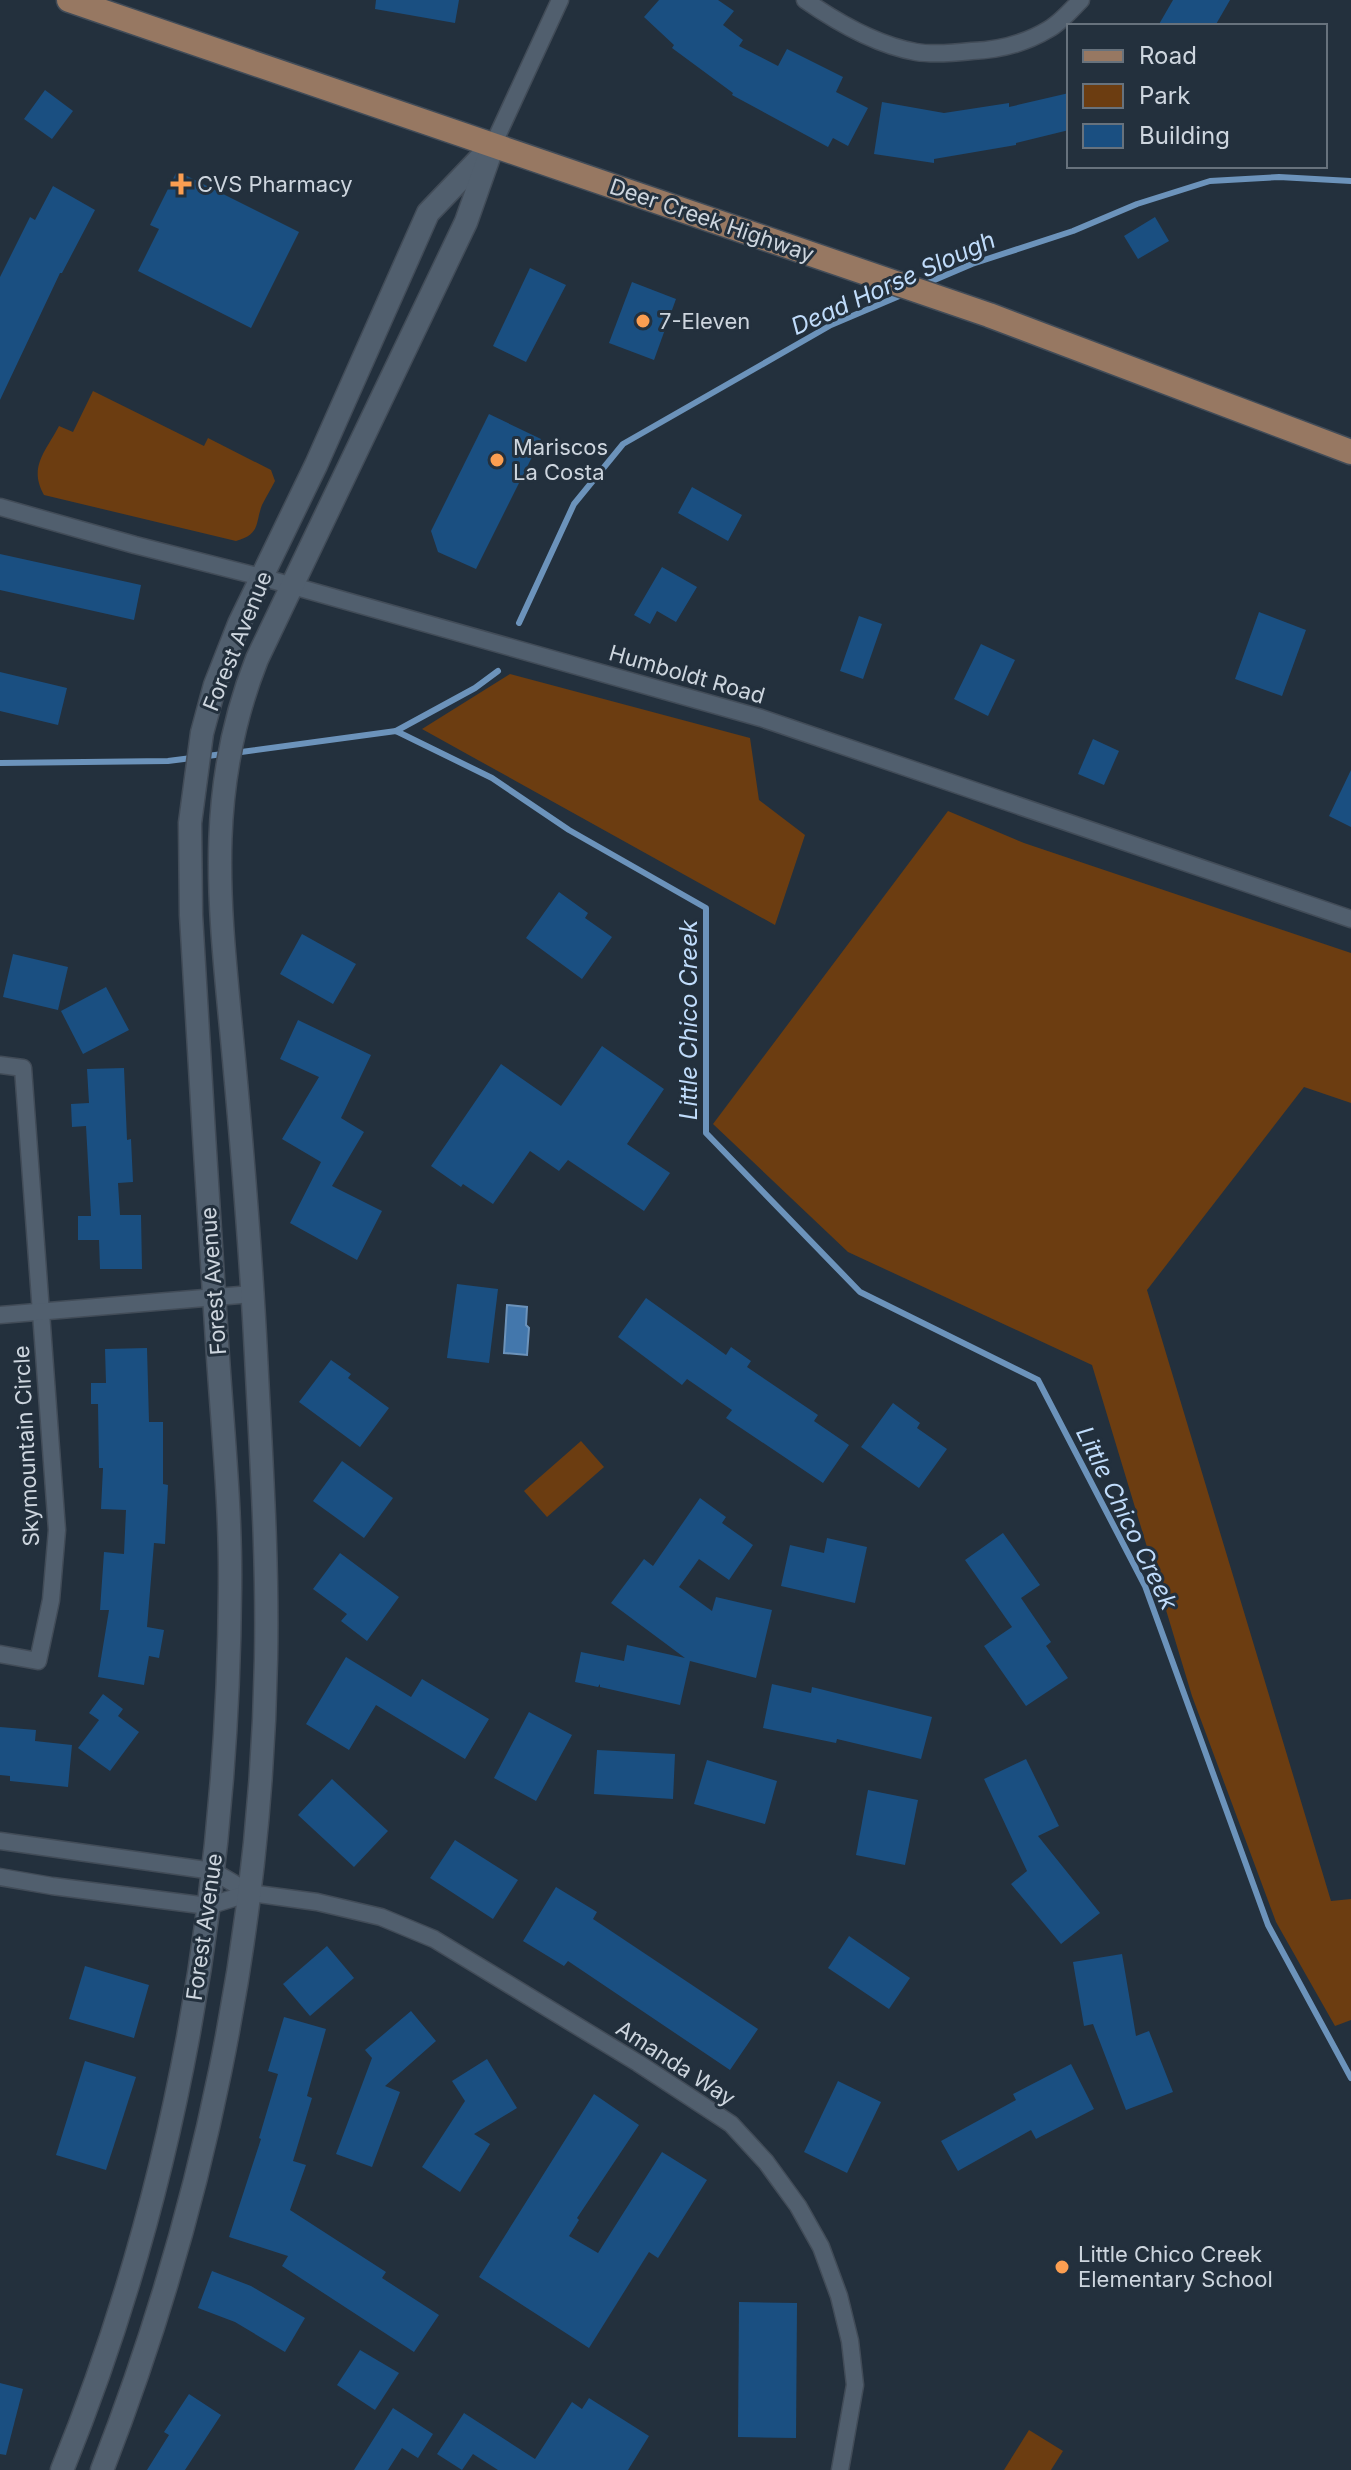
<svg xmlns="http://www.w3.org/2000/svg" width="1351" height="2470" font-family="Inter,sans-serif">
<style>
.green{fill:#6c3d11}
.water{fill:#4377ac;stroke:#6c93bb;stroke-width:2}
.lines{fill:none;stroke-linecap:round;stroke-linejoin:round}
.stream{stroke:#6c93bb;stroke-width:6}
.building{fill:#1a4f81}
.street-casing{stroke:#424c58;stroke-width:19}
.secondary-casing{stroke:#424c58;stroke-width:25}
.primary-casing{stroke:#424c58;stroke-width:27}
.street{stroke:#515f6e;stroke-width:16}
.secondary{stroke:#515f6e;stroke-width:22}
.primary{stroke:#977862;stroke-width:24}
.poi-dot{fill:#fb9e51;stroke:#23303d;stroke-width:3}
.labels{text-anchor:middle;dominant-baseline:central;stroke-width:6;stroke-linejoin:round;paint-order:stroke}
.poi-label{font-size:22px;fill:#cdd5de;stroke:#23303d;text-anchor:start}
.street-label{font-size:22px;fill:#cdd5de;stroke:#23303d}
.water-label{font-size:24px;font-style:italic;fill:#c0dcfb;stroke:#23303d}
</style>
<rect width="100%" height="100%" fill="#23303d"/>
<g class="green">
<path d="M93 391 204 446 208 438 271 470 275 481C271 489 266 497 262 505 255 523 261 534 236 541L44 495C28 467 46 451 59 426L73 432Z"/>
<path d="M510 674 750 738 759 800 805 835 775 925 422 729Z"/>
<path d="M948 811 1024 843 1351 953V1103L1304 1087 1147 1290 1331 1901 1351 1899V2020L1335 2026 1276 1922 1192 1696 1092 1365 848 1252 713 1124Z"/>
<path d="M581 1441 604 1467 547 1517 524 1491Z"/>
<path d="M1029 2430 1063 2451 1051 2470H1004Z"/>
</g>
<path class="water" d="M507 1305 527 1307 526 1325 529 1328 527 1355 504 1353Z"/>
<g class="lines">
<g class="stream">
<path d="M925 284 972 264 1073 231 1137 204 1210 181 1279 177 1351 181"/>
<path d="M519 623 574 504 623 444 831 325 904 294"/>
<path d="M396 731 475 688 498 671"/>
<path d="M234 753 396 731 492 778 569 830 706 908V1133L860 1292 1038 1380 1145 1586 1268 1925 1351 2078"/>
<path d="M0 763 168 761 223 754"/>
</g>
</g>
<g class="building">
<path d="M376 0H459L455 23 375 9Z"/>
<path d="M659 0H718L734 11 723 25 743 40 739 46 778 66 787 49 843 77 836 92 868 108 848 146 833 138 828 147 732 95 733 93 672 48 674 45 644 17Z"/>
<path d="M1173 0H1230L1215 26H1158Z"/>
<path d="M45 90 73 111 52 139 24 119Z"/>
<path d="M1069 93V130L1016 143V145L934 159V163L874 154 882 102 944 113 1009 103V107Z"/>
<path d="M177 171 299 232 251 328 138 271 159 229 150 225Z"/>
<path d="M53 186 95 210 62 273H60L0 400V277L30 217 35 220Z"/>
<path d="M1155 217 1169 241 1138 259 1124 236Z"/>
<path d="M530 268 566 285 526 362 493 346Z"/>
<path d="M632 282 676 299 654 360 609 343Z"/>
<path d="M489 414 541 439 476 569 438 552 431 531Z"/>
<path d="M692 487 742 515 728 541 678 513Z"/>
<path d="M0 554 141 585 134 620 0 590Z"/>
<path d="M662 567 697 587 676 622 657 611 650 624 634 615Z"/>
<path d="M1259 612 1306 630 1282 696 1235 679Z"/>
<path d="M859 616 882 624 863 679 840 671Z"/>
<path d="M981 644 1015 660 988 716 954 699Z"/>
<path d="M0 672 67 688 58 725 0 711Z"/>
<path d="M1093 739 1119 751 1104 785 1078 774Z"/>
<path d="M1351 770V827L1329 816Z"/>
<path d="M559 892 588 913 585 918 612 937 582 979 526 938Z"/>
<path d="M302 934 356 964 333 1004 280 974Z"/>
<path d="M13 954 68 967 58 1010 3 997Z"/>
<path d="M106 987 129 1030 83 1054 61 1011Z"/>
<path d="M298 1020 371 1055 341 1118 364 1132 332 1186 382 1211 357 1260 290 1223 321 1162 282 1139 319 1077 280 1059Z"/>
<path d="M602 1046 664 1089 627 1144 670 1173 644 1211 568 1160 559 1171 530 1151 493 1204 463 1184 461 1187 431 1166 501 1064 561 1106Z"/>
<path d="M124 1068 127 1140 131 1139 133 1182 118 1183 120 1215H141L142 1269H100L99 1240H78V1216H91L86 1126 72 1127 71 1104 89 1103 87 1069Z"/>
<path d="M457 1284 498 1289 489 1363 447 1358Z"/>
<path d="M646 1298 726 1355 731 1347 751 1361 747 1367 818 1415 814 1421 849 1445 823 1483 726 1418 732 1410 687 1379 682 1385 618 1337Z"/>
<path d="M147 1348 149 1422H163V1484L168 1485 165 1544 154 1543 147 1627 164 1630 159 1658 149 1656 144 1685 98 1677 109 1610H100L104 1552 124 1554 126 1510 101 1509 103 1468H99L98 1404H91V1383H106L105 1349Z"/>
<path d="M331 1360 351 1374 348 1378 389 1408 360 1447 299 1402Z"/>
<path d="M893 1403 920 1423 917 1428 947 1449 919 1488 861 1447Z"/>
<path d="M342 1461 393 1498 364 1538 313 1501Z"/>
<path d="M700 1498 726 1517 722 1523 753 1545 729 1580 699 1559 679 1587 712 1611 716 1597 772 1610 756 1678 690 1661 680 1705 600 1687V1684L598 1687 575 1682 581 1652 624 1661 627 1645 685 1658 611 1603 644 1559 653 1566Z"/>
<path d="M1003 1533 1040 1585 1021 1598 1051 1642 1046 1646 1068 1678 1026 1706 984 1646 1012 1627 965 1560Z"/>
<path d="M827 1538 867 1547 855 1603 781 1586 790 1545 824 1553Z"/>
<path d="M340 1553 399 1597 367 1641 341 1621 347 1614 313 1589Z"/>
<path d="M346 1657 411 1697 422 1679 489 1719 465 1759 376 1705 349 1750 306 1724Z"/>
<path d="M772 1684 811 1693 812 1687 932 1717 921 1759 837 1739 836 1743 763 1728Z"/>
<path d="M103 1694 123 1709 118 1716 139 1732 110 1771 78 1748 99 1720 89 1713Z"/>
<path d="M529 1712 572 1735 536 1801 494 1778Z"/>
<path d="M0 1727 36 1730 35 1741 72 1745 68 1787 10 1781V1776L0 1775Z"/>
<path d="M597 1750 675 1754 673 1799 594 1794Z"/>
<path d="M1026 1759 1059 1826 1038 1836 1100 1913 1061 1944 1011 1884 1027 1871 984 1779Z"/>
<path d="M707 1760 777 1781 765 1824 694 1804Z"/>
<path d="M332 1779 388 1831 354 1867 298 1815Z"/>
<path d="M868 1790 918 1800 905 1865 856 1855Z"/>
<path d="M455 1840 518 1880 493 1919 430 1878Z"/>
<path d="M556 1887 597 1912 593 1919 758 2029 730 2070 568 1961 564 1966 523 1941Z"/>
<path d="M849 1936 910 1978 889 2009 828 1968Z"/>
<path d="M327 1946 354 1978 310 2016 283 1984Z"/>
<path d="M1122 1954 1136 2036 1149 2031 1173 2092 1126 2110 1093 2024 1084 2026 1073 1962Z"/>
<path d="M85 1966 149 1985 134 2038 69 2019Z"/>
<path d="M411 2011 436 2041 385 2086 400 2092 372 2167 336 2154 372 2058 365 2050Z"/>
<path d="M284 2017 326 2029 307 2096 312 2098 293 2161 306 2165 290 2210 386 2272 382 2278 439 2315 414 2352 282 2266 288 2256 229 2237 261 2139 259 2138 278 2074 268 2071Z"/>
<path d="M487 2059 517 2108 474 2134 490 2144 460 2192 422 2167 465 2101 452 2081Z"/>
<path d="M85 2061 136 2077 106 2170 56 2155Z"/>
<path d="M1071 2064 1094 2109 1036 2139 1031 2130 958 2171 941 2141 1016 2100 1013 2094Z"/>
<path d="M838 2081 881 2102 847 2173 804 2152Z"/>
<path d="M594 2094 639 2125 577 2218 579 2220 569 2236 598 2253 662 2152 707 2180 658 2258 649 2252 589 2348 479 2277Z"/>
<path d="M212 2271 251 2286 305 2318 285 2352 235 2322 198 2308Z"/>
<path d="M739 2302 797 2303 796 2438 738 2437Z"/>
<path d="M360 2350 399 2373 375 2410 337 2385Z"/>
<path d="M0 2383 23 2389 6 2455 0 2454Z"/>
<path d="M189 2394 221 2415 185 2470H147L169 2435 164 2432Z"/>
<path d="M589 2398 649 2436 628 2470H498L473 2454 462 2470 437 2454 464 2413 535 2459 572 2402 582 2409Z"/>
<path d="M393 2408 433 2434 418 2458 402 2448 388 2470H354Z"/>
</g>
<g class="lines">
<defs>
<g id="street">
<path d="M805 0C838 23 876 45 916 52 934 55 954 53 972 51 998 50 1026 43 1049 29 1060 23 1071 10 1081 0"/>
<path d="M493 145 560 0"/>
<path d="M0 507 135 545 261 577 761 718 1351 919"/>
<path d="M0 1065 23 1068 57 1530 51 1600 38 1661 0 1654"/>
<path d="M0 1315 252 1294"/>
<path d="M0 1841 213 1871 250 1893 317 1902 381 1917 434 1939 638 2063 731 2124 766 2162 798 2206 821 2247 839 2296 850 2341 855 2385 840 2470"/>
<path d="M0 1877 52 1886 208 1906 250 1893"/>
</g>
<g id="secondary">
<path d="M62 2470C176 2191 228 1889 230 1588 231 1506 222 1423 217 1342 208 1200 199 1057 191 915L190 823 202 733 215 685 239 624 316 465 428 213 493 145"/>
<path d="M102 2470C203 2212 261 1937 266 1659 268 1558 261 1456 256 1355 251 1256 243 1158 234 1060 221 917 202 797 257 659L466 222 490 154"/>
</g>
<path id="primary" d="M69 0 989 315 1351 452"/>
</defs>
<use href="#street" class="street-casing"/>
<use href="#secondary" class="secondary-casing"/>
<use href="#primary" class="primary-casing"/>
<use href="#street" class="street"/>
<use href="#secondary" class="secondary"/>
<use href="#primary" class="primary"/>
</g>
<g class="poi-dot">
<path d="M177 172h8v8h8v8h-8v8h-8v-8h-8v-8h8z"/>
<circle cx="643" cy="321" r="8"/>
<circle cx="497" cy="460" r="8"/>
<circle cx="1062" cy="2267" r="8"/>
</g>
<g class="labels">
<g class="poi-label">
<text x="197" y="184">CVS Pharmacy</text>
<text x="659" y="321">7-Eleven</text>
<text x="513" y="447">Mariscos<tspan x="513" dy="25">La Costa</tspan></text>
<text x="1078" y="2254">Little Chico Creek<tspan x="1078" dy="25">Elementary School</tspan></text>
</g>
<g class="street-label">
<text transform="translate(712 220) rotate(19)">Deer Creek Highway</text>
<text transform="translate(237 641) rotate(-68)">Forest Avenue</text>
<text transform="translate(687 674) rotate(16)">Humboldt Road</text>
<text transform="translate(213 1281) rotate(-94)">Forest Avenue</text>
<text transform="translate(26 1446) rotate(-93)">Skymountain Circle</text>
<text transform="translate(204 1927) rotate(-82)">Forest Avenue</text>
<text transform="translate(676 2063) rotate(33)">Amanda Way</text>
</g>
<g class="water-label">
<text transform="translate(893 283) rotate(-24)">Dead Horse Slough</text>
<text transform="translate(688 1020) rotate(-90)">Little Chico Creek</text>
<text transform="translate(1127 1518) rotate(64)">Little Chico Creek</text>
</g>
</g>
<rect x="1067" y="24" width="260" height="144" fill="#23303d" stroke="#67727d" stroke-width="2"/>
<rect x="1083" y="50" width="40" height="12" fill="#977862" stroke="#67727d" stroke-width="2"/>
<text x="1139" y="64" font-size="24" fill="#cdd5de">Road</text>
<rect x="1083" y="84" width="40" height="24" fill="#6c3d11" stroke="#67727d" stroke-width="2"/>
<text x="1139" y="104" font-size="24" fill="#cdd5de">Park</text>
<rect x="1083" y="124" width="40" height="24" fill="#1a4f81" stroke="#67727d" stroke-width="2"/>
<text x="1139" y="144" font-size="24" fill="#cdd5de">Building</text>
</svg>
